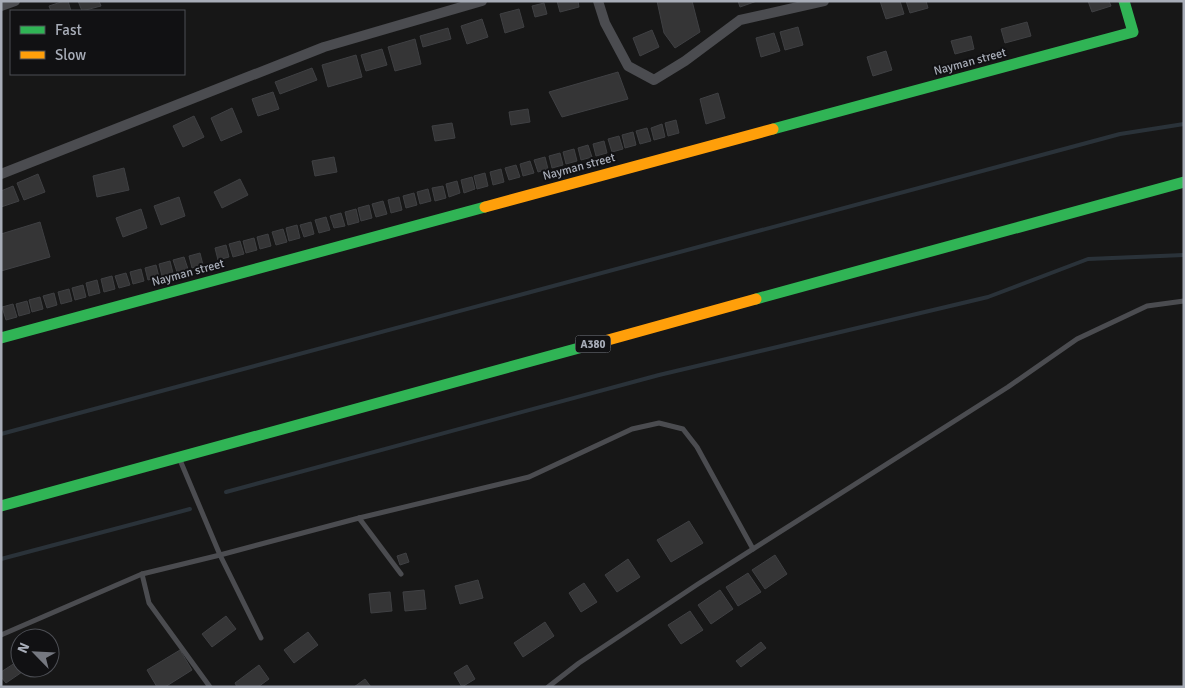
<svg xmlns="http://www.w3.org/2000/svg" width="1185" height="688" font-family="Signika,sans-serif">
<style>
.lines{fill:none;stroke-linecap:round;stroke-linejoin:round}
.stream{stroke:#2a3239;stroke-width:4}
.building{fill:#353536;stroke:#3f4043}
.lane{stroke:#4b4c50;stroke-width:5}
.street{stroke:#4b4c50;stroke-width:10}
.fast{stroke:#30b455;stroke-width:11}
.slow{stroke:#ff9f0a;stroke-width:11}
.labels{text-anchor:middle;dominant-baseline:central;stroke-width:4;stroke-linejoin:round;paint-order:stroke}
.shield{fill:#111113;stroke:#7b7e86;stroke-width:1}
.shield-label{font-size:11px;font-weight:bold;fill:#a8adb8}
.street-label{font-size:12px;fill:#a8adb8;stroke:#111113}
</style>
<rect width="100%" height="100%" fill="#171717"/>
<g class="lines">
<g class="stream">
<path d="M1 434 1120 134 1184 124"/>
<path d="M226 492 659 375 988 297 1088 259 1184 255"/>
<path d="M1 559 190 509"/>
</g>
</g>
<g class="building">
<path d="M64 1H68L71 11H51L49 6Z"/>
<path d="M78 1H99L101 6 82 11Z"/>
<path d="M557 1H578L579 7 560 12Z"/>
<path d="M657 1H692L700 32 675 48 664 33Z"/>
<path d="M738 1H757L740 7Z"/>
<path d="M880 1H900L904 14 886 19Z"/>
<path d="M906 1H926L928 8 910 13Z"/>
<path d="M1088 1H1109L1111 6 1092 12Z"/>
<path d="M544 3 547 14 535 17 532 6Z"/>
<path d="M519 9 524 27 505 33 500 14Z"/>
<path d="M482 19 488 37 467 44 461 26Z"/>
<path d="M1027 22 1031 36 1005 43 1001 29Z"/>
<path d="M798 27 803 45 785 50 780 32Z"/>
<path d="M448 28 451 39 423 47 420 36Z"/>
<path d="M652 30 659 47 640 56 633 38Z"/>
<path d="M774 33 780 51 761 57 756 38Z"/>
<path d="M971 36 974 49 955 54 951 41Z"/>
<path d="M415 39 421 64 395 71 388 47Z"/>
<path d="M382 49 387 65 366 71 361 55Z"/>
<path d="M886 51 892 70 873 76 867 57Z"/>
<path d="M356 55 362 77 328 87 322 65Z"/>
<path d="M312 68 317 80 280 94 275 82Z"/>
<path d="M618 72 628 99 562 117 549 92Z"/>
<path d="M273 92 279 109 258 116 252 99Z"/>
<path d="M718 93 725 118 706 124 700 99Z"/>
<path d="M232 108 242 132 221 141 211 118Z"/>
<path d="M528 109 530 122 511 125 509 112Z"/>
<path d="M194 116 204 137 183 147 173 126Z"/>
<path d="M676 120 679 133 668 136 665 123Z"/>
<path d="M452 123 455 138 435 141 432 126Z"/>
<path d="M662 124 665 137 654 140 651 128Z"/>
<path d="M647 128 651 141 640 144 636 131Z"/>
<path d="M633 132 636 145 625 148 622 135Z"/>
<path d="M619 136 623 149 612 152 608 139Z"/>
<path d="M604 141 607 153 596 156 593 144Z"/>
<path d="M588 145 592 157 581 160 578 148Z"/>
<path d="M574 149 577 161 566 164 563 152Z"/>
<path d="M560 153 563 165 552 168 549 156Z"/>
<path d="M334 157 337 172 315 176 312 161Z"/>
<path d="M545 157 548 169 538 172 534 160Z"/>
<path d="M530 161 534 173 523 176 520 164Z"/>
<path d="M516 165 520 177 509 180 505 168Z"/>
<path d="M124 168 129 190 97 197 93 176Z"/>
<path d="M501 169 504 182 493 185 490 172Z"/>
<path d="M485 173 488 186 477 189 474 176Z"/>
<path d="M38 174 45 192 24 200 17 183Z"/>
<path d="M472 177 475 189 464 193 461 180Z"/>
<path d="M240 179 248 195 222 208 214 192Z"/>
<path d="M457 181 460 193 449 197 446 184Z"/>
<path d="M13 186 19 201 1 207V191Z"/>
<path d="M443 186 446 198 435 201 432 188Z"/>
<path d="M428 189 431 201 420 204 417 192Z"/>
<path d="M414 193 417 205 406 208 403 196Z"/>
<path d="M179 197 185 216 161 225 154 206Z"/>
<path d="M399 197 402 210 391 213 388 200Z"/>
<path d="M383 201 387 214 376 217 372 204Z"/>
<path d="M369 205 372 218 361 221 358 208Z"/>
<path d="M141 209 147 228 123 237 116 218Z"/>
<path d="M356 209 359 222 348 225 345 212Z"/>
<path d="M341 213 345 226 334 228 330 216Z"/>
<path d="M326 217 330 230 319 233 315 220Z"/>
<path d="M40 222 50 257 1 271V234Z"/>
<path d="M311 222 314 234 304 237 300 225Z"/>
<path d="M297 225 300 238 289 241 286 228Z"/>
<path d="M283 229 287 242 276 245 272 232Z"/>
<path d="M268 234 271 246 260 249 257 237Z"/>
<path d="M254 238 257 250 246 253 243 241Z"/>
<path d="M240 241 244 254 233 257 229 244Z"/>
<path d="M226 245 229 257 218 260 215 248Z"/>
<path d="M200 253 203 265 192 268 189 256Z"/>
<path d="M184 257 188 269 177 272 173 260Z"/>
<path d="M170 261 173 273 162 276 159 264Z"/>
<path d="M156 265 159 277 148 280 145 268Z"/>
<path d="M141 269 144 281 133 284 130 272Z"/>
<path d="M126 273 130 285 119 288 115 276Z"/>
<path d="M112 276 115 289 104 292 101 279Z"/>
<path d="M97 280 100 293 89 296 86 283Z"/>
<path d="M83 285 86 297 75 300 72 288Z"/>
<path d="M69 289 72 301 61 304 58 292Z"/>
<path d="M54 293 57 305 47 308 43 296Z"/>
<path d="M40 297 43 309 32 312 29 300Z"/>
<path d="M27 301 30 313 19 316 16 304Z"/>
<path d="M13 304 17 317 6 320 2 307Z"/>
<path d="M689 521 703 543 671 562 657 540Z"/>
<path d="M406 553 409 562 400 565 397 556Z"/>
<path d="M775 555 787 574 765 589 752 570Z"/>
<path d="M628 559 640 577 617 592 605 575Z"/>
<path d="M748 573 761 592 738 606 726 587Z"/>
<path d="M478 580 483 598 460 604 455 586Z"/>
<path d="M584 583 597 602 581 612 569 593Z"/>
<path d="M424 590 426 609 405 611 403 592Z"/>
<path d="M720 590 733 609 711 624 698 605Z"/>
<path d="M390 592 392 611 371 613 369 594Z"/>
<path d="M690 611 703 630 681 644 668 625Z"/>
<path d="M226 616 236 629 212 647 202 634Z"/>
<path d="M545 622 554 636 523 657 514 643Z"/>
<path d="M308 632 318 645 294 663 284 650Z"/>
<path d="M761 642 766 648 741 667 736 661Z"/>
<path d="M180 650 192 670 165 687H157L147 670Z"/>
<path d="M18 661 20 668 25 670 6 683 1 677V672Z"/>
<path d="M259 665 269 679 258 687H237L235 683Z"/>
<path d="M467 665 475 679 462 687 454 673Z"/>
<path d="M365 679 371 687H354Z"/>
</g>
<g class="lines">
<g class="lane">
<path d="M359 518 401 574"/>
<path d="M142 574 149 603 210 687"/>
<path d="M1 635 142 574 220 555 180 460"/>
<path d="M261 638 220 555 359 518 529 477 632 429 659 423 683 429 697 447 753 549"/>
<path d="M548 687 579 663 698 584 1008 387 1077 339 1147 306 1184 301"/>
</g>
<g class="street">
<path d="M598 1 605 23 628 66 654 80 685 61 740 20 824 1"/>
<path d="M1 6 15 1"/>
<path d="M1 174 324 47 482 1"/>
</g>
<g class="fast">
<path d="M773 129 1133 32 1124 1"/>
<path d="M756 299 1184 182"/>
<path d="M1 338 485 207"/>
<path d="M1 506 590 345"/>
</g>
<g class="slow">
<path d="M485 207 773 129"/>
<path d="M590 345 756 299"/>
</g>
</g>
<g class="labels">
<rect class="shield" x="575.5" y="335.5" width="35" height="17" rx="4"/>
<g class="shield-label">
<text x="593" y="344">A380</text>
</g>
<g class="street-label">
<text transform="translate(970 62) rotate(-15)">Nayman street</text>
<text transform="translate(579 167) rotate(-15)">Nayman street</text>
<text transform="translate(188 273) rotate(-15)">Nayman street</text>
</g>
</g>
<rect width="1185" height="688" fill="none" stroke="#a8adb8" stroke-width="5"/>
<rect x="10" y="10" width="175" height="65" fill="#111113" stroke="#4d4f55"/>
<rect x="20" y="26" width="25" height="8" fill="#30b455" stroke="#4d4f55"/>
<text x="55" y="35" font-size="15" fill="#a8adb8">Fast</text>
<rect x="20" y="51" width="25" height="8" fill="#ff9f0a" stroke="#4d4f55"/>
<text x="55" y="60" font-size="15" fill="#a8adb8">Slow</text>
<g transform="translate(35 653) rotate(294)"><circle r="24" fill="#111113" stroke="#4d4f55"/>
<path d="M0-4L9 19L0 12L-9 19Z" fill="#757880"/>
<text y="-8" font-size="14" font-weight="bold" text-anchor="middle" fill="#a8adb8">N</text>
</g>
</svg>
